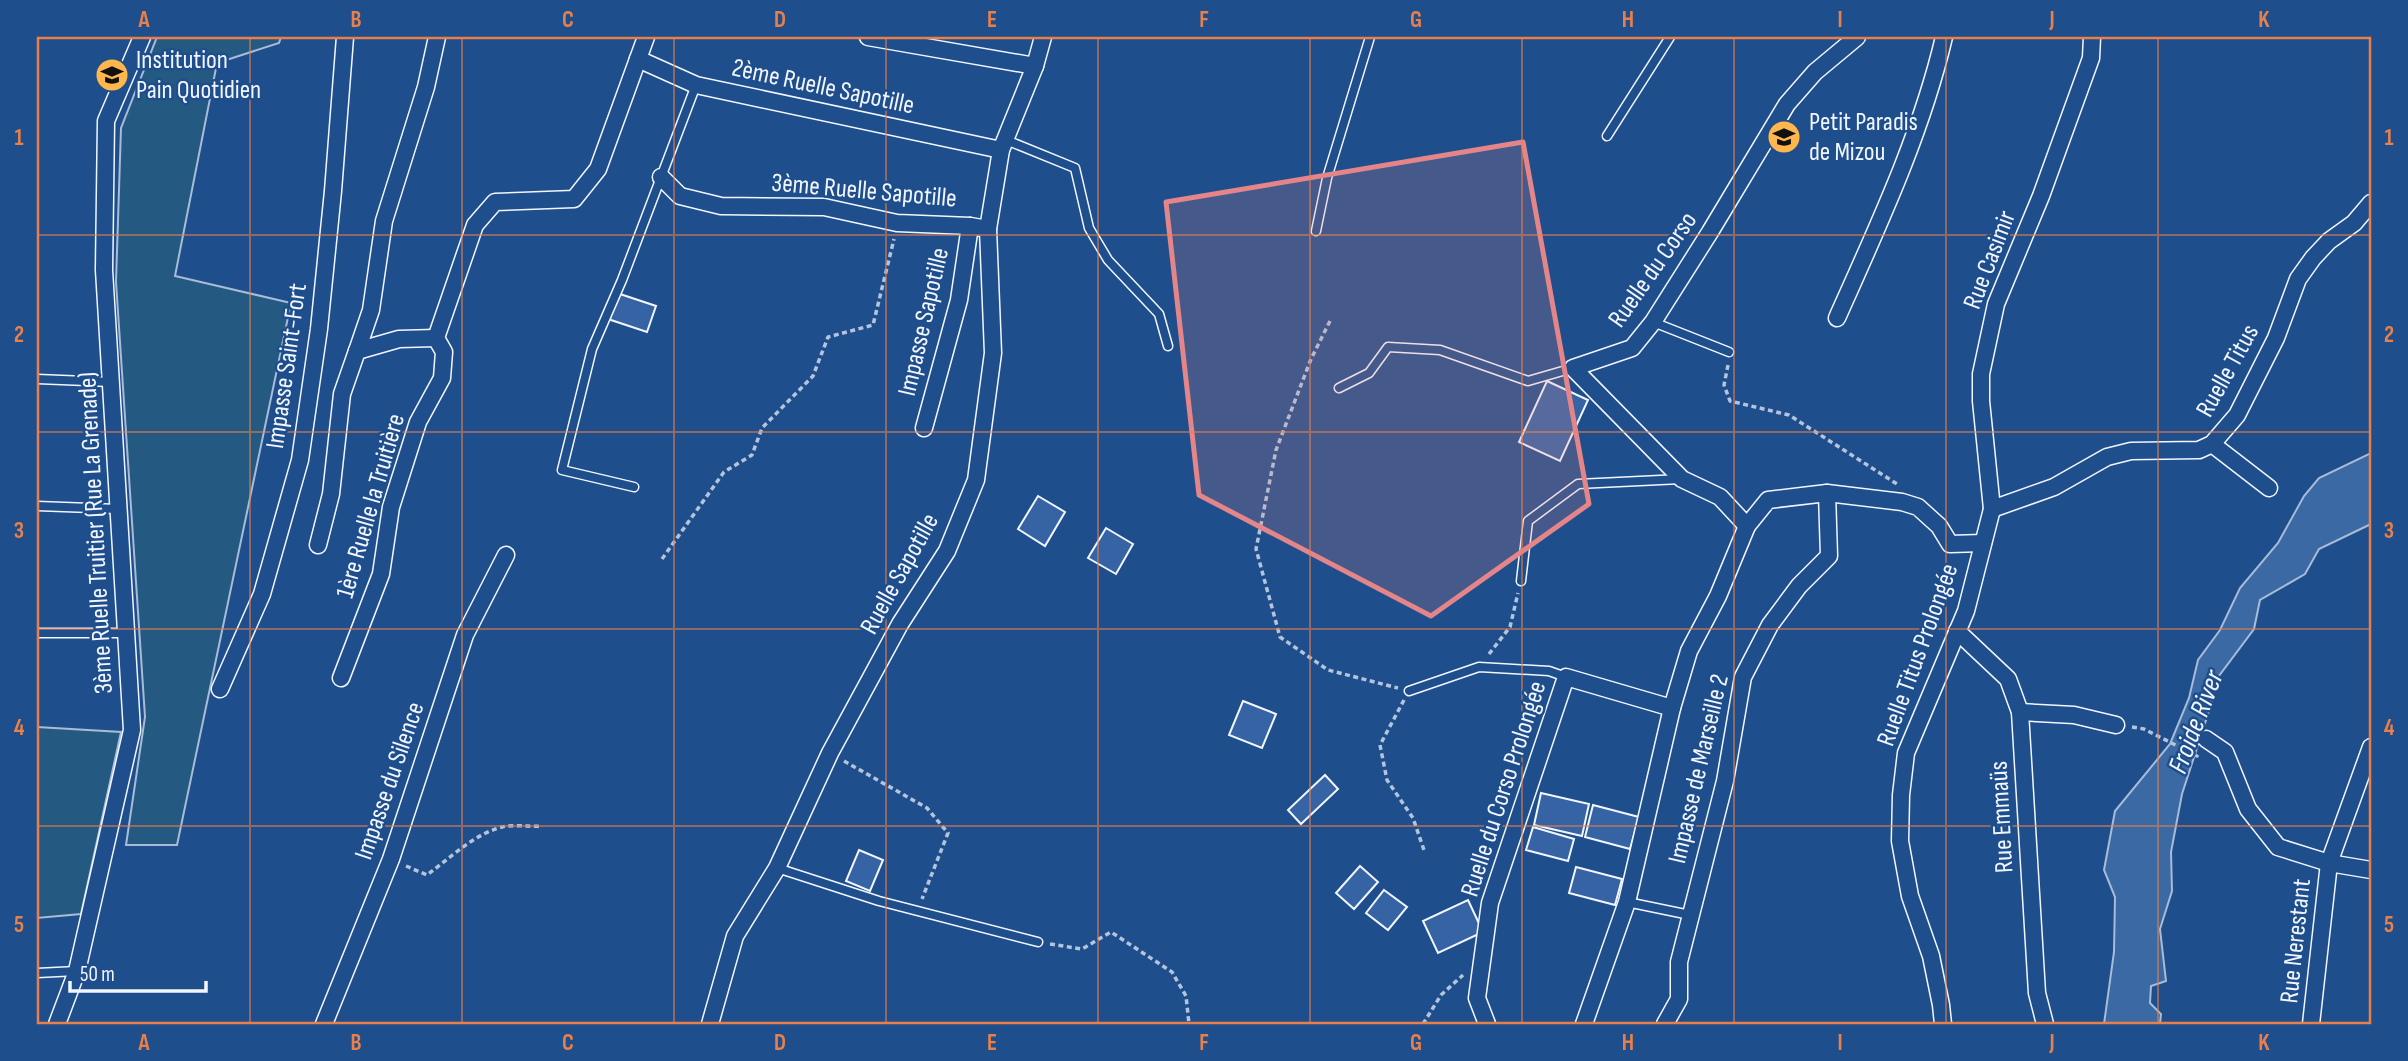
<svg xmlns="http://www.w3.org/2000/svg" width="2408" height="1061" font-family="'Sofia Sans Condensed',sans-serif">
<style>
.green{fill:#245a82;stroke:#a8bbd7;stroke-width:2}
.water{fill:#3b69a3;stroke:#a8bbd7;stroke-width:2}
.building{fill:#3563a3;stroke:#f2f6ff;stroke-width:2}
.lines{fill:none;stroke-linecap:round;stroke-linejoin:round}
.lane-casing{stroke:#f2f6ff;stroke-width:11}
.street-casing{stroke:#f2f6ff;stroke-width:19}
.path{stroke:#b3c4dc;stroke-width:3.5;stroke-dasharray:5 3.5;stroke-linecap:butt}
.lane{stroke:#1f4e8c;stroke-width:8}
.street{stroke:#1f4e8c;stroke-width:16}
.marked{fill:#e38589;fill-opacity:0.2;stroke:#e38589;stroke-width:5;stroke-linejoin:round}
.grid{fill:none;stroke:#ea8049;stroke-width:2;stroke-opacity:0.55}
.labels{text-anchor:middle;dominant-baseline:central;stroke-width:5;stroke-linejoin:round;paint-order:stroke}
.poi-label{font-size:26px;fill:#f2f6ff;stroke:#1f4e8c;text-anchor:start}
.street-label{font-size:26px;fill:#f2f6ff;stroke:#1f4e8c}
.water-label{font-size:28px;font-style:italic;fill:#f2f6ff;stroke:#1f4e8c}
.neatline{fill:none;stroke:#ea8049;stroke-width:2.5}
.grid-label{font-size:23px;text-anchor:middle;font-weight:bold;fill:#ea8049}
</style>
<rect width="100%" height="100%" fill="#1f4e8c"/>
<g class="green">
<path d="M157 37H281L279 43 217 63 175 276 291 303 177 845H126L145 717 116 282 121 128Z"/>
<path d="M37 727 121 732 81 914 37 918Z"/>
</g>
<path class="water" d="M2371 453V524L2319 549 2305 574 2260 600 2254 629 2216 680 2210 708 2182 794 2171 852 2172 891 2160 929 2166 981 2151 986 2150 1003 2161 1014 2160 1024H2104L2114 952 2115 897 2104 870 2115 811 2170 744 2189 698 2198 660 2220 630 2240 588 2278 543 2304 496 2319 478Z"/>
<g class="building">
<path d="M617 293 656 306 647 332 608 319Z"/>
<path d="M1547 381 1588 400 1560 461 1519 442Z"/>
<path d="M1038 496 1065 512 1045 546 1018 529Z"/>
<path d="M1106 528 1133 544 1116 574 1088 558Z"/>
<path d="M1243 701 1276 714 1262 748 1229 735Z"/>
<path d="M1325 775 1338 789 1301 824 1288 810Z"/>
<path d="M1541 793 1589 804 1582 836 1534 825Z"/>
<path d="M1593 805 1639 817 1630 849 1585 837Z"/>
<path d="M1533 827 1574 839 1568 861 1526 850Z"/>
<path d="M859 850 883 860 870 891 846 881Z"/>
<path d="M1360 866 1378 882 1354 909 1336 893Z"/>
<path d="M1576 867 1622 879 1615 905 1569 893Z"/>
<path d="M1384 890 1407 907 1388 930 1366 913Z"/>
<path d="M1468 900 1483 932 1438 953 1423 921Z"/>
</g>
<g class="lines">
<defs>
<g id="lane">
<path d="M1607 136 1670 37"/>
<path d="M1006 140 1075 168 1089 228 1108 260 1159 314 1168 346"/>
<path d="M1316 231 1327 178 1370 37"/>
<path d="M1653 322 1729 352"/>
<path d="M37 379 111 382"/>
<path d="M1339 388 1369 373 1388 347 1440 350 1528 381 1573 368"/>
<path d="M634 487 562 470 592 349 622 280 696 85"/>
<path d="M37 506 118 509"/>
<path d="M1521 581 1528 521 1578 484 1681 479"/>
<path d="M37 633H126"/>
<path d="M1409 691 1479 667 1549 671 1566 677"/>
<path d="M777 868 879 901 1038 942"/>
<path d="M1627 902 1690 915"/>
<path d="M37 973 77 971"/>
</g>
<g id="street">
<path d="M868 37 1035 66"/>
<path d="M1857 37 1815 72 1787 104 1710 232 1653 322 1632 348 1573 368 1682 479 1720 497 1747 526 1768 500 1827 493 1902 502 1918 507 1939 526 1950 544 1983 543"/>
<path d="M638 59 696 85 1001 150"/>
<path d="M661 177 680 196 721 206 824 207 897 223 970 226 988 229"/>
<path d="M1837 318C1878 226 1921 135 1944 37"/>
<path d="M357 351 371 310 384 221 426 87 437 37"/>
<path d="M924 428 959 300 970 226"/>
<path d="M2212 444 2269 488"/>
<path d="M1992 509 2054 487 2107 457 2131 451 2199 450 2212 444 2237 415 2276 338 2298 279 2313 258 2329 241 2354 223 2371 203"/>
<path d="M318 545 331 494 342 394 357 351 399 339 436 338"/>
<path d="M1957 631 2008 679 2020 712 2037 993 2045 1024"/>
<path d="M341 678 381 574 391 507 418 422 442 378 444 352 436 338 475 225 495 202 574 199 598 169 646 37"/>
<path d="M220 689 262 594 300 460 319 329 333 191 345 37"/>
<path d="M2020 712 2074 715 2116 725"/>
<path d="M2206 739 2225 752 2248 809 2278 847 2329 863 2371 870"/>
<path d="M57 1024 77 971 132 730 104 270 106 121 142 37"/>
<path d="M324 1024 391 859 465 635 506 555"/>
<path d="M710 1024 735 936 777 868 830 753 900 624 947 551 976 480 993 353 988 229 1001 150 1035 66 1043 37"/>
<path d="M1487 1024 1477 998 1490 903 1566 677 1672 708"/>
<path d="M1584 1024 1627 902 1672 708 1689 651 1718 596 1747 526"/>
<path d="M1665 1024 1679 999V962L1725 781 1743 677 1770 625 1799 586 1829 556 1827 493"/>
<path d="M1943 1024 1941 1005 1931 956 1910 896 1900 841 1901 795 1906 753 1966 611 1992 509 1981 401V374L1996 304 2041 196 2091 58 2092 37"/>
<path d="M2311 1024 2329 863 2371 747"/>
</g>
</defs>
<use href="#lane" class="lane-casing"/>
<use href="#street" class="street-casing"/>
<g class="path">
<path d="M1330 321 1311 359 1276 450 1256 549 1280 637 1328 670 1398 688"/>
<path d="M1728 365 1724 385 1730 401 1789 415 1897 484"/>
<path d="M662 559 724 472 752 455 762 428 813 376 828 337 873 325 894 239"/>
<path d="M1489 654 1510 627 1518 593"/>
<path d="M1404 700 1380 745 1387 780 1413 818 1425 853"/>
<path d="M2132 727 2144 729 2197 756 2199 753"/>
<path d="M844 761 927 808 948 833 922 899"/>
<path d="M406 866 427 875C450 858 474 834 502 827 514 824 528 827 541 826"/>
<path d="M1050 944 1082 949 1111 932 1172 972 1186 996 1189 1024"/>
<path d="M1423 1024 1441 995 1463 975"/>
</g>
<use href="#lane" class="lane"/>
<use href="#street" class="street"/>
</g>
<path class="marked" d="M1523 142 1589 504 1431 616 1199 495 1166 202Z"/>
<path class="grid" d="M250 37V1024M462 37V1024M674 37V1024M886 37V1024M1098 37V1024M1310 37V1024M1522 37V1024M1734 37V1024M1946 37V1024M2158 37V1024M37 235H2371M37 432H2371M37 629H2371M37 826H2371"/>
<defs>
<symbol id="school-disc" viewBox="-11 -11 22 22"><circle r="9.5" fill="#ffb74d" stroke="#1f4e8c"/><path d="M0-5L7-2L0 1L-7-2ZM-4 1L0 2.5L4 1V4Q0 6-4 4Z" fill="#111"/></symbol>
</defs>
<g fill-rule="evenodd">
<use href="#school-disc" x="93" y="56" width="38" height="38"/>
<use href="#school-disc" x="1765" y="118" width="38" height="38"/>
</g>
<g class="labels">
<g class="poi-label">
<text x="136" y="60">Institution<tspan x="136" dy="30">Pain Quotidien</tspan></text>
<text x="1809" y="122">Petit Paradis<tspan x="1809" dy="30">de Mizou</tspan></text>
</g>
<g class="street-label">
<text transform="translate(823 87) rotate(12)">2ème Ruelle Sapotille</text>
<text transform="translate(864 191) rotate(5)">3ème Ruelle Sapotille</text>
<text transform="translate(1990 260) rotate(-69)">Rue Casimir</text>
<text transform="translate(1653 270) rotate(-55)">Ruelle du Corso</text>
<text transform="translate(924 322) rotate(-77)">Impasse Sapotille</text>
<text transform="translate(287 366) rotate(-82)">Impasse Saint-Fort</text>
<text transform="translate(2228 371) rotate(-61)">Ruelle Titus</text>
<text transform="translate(371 506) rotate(-74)">1ère Ruelle la Truitière</text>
<text transform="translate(96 533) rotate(-93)">3ème Ruelle Truitier (Rue La Grenade)</text>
<text transform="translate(900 574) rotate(-61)">Ruelle Sapotille</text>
<text transform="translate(1918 655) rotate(-70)">Ruelle Titus Prolongée</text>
<text transform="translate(1699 769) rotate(-77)">Impasse de Marseille 2</text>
<text transform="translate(390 781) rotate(-71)">Impasse du Silence</text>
<text transform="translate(1504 789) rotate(-72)">Ruelle du Corso Prolongée</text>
<text transform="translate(2002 817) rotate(-93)">Rue Emmaüs</text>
<text transform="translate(2296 941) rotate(-84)">Rue Nerestant</text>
</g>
<g class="water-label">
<text transform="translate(2196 722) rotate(-69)">Froide River</text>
</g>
</g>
<rect width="2408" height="1061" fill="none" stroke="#1f4e8c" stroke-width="77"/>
<path d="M70 981v10h136v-10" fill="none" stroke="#f2f6ff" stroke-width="3.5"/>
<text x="80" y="981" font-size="21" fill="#f2f6ff" stroke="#1f4e8c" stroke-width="5" paint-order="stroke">50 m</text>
<rect x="38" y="38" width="2332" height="985" class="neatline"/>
<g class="grid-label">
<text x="144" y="27">A</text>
<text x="356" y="27">B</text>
<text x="568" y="27">C</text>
<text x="780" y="27">D</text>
<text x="992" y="27">E</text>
<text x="1204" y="27">F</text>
<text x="1416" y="27">G</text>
<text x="1628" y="27">H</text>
<text x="1840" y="27">I</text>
<text x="2052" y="27">J</text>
<text x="2264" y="27">K</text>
<text x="19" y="145">1</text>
<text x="2389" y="145">1</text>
<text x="19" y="342">2</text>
<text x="2389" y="342">2</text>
<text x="19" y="538">3</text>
<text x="2389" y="538">3</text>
<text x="19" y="735">4</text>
<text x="2389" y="735">4</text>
<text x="19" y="932">5</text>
<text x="2389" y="932">5</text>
<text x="144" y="1050">A</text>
<text x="356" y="1050">B</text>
<text x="568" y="1050">C</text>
<text x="780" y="1050">D</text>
<text x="992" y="1050">E</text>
<text x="1204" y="1050">F</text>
<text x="1416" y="1050">G</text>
<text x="1628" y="1050">H</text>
<text x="1840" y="1050">I</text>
<text x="2052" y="1050">J</text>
<text x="2264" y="1050">K</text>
</g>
</svg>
